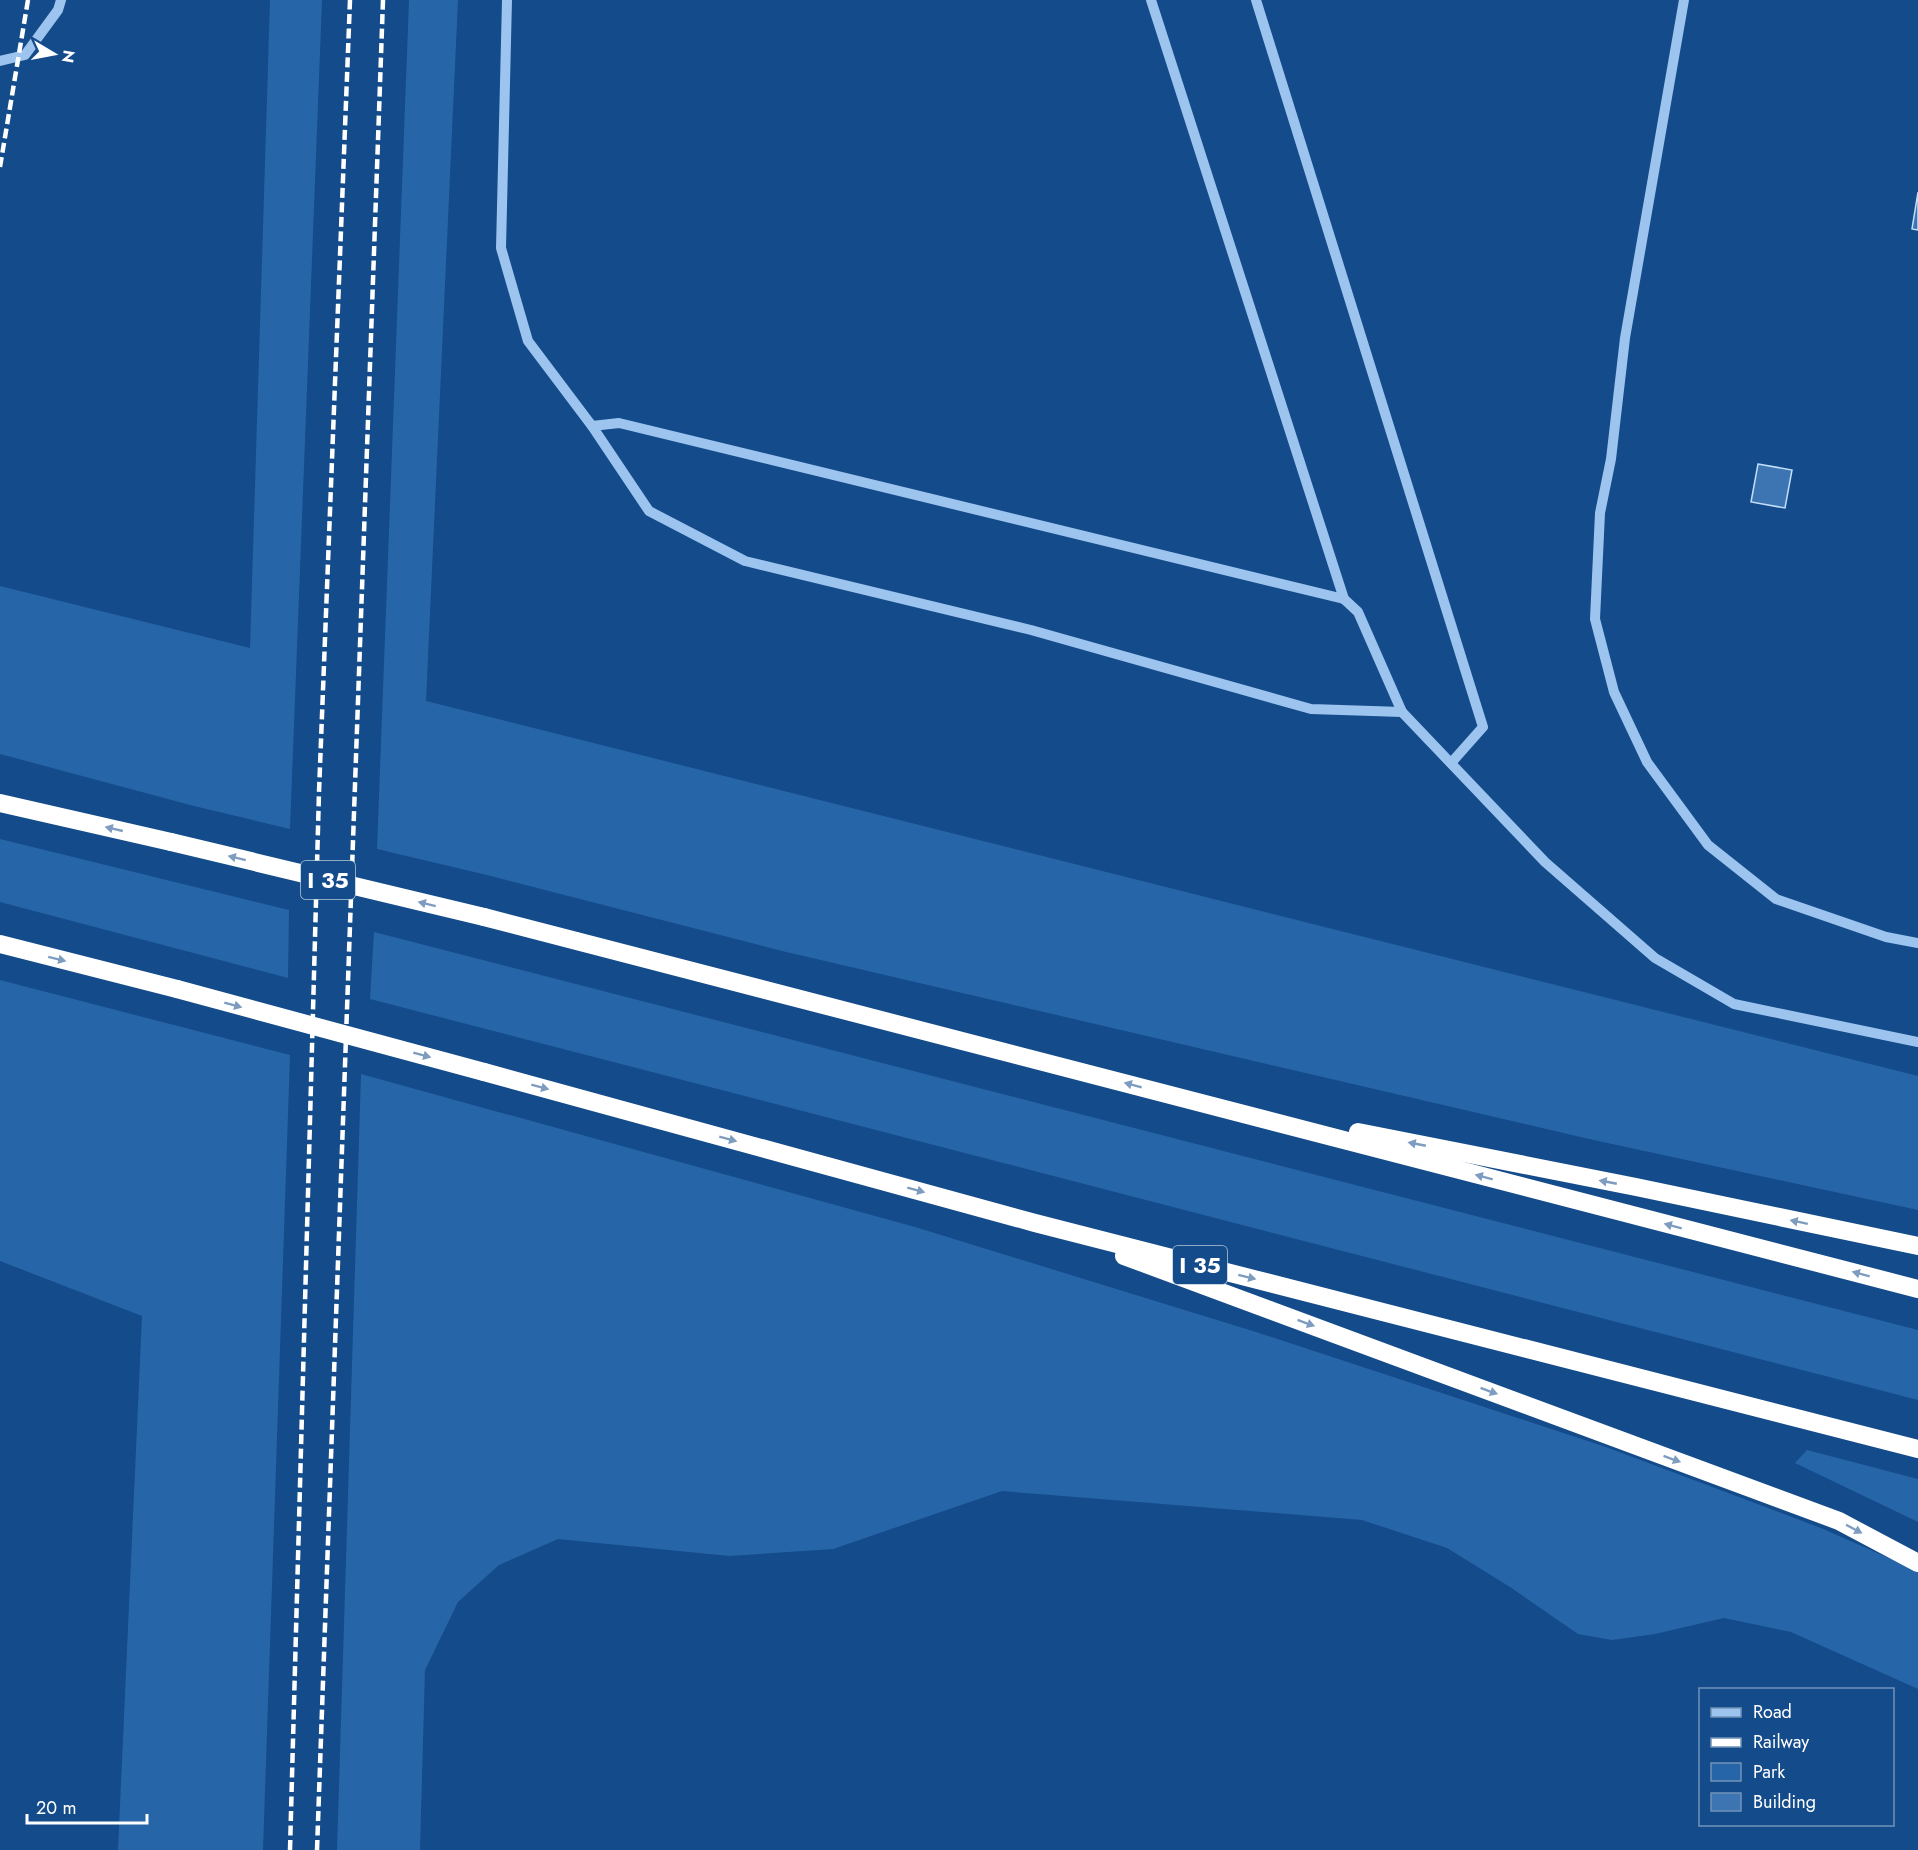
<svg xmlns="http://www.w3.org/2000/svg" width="1918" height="1850" font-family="Jost,sans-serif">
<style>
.green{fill:#2765a9}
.building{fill:#3d75b3;stroke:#c2defb;stroke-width:1.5}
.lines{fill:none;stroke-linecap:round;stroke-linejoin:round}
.minor{stroke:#9cc4ef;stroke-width:10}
.highway{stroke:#fff;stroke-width:18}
.rail{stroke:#fff;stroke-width:4.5;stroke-dasharray:10 4.5;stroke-linecap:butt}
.highway-bridge{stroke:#fff;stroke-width:18}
.oneway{fill:#7e9cbf}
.labels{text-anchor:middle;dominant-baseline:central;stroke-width:4.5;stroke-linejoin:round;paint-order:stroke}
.shield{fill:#144b8a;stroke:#b8c9dc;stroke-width:1.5}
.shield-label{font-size:22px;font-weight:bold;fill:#fff}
</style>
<rect width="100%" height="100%" fill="#144b8a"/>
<g class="green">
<path d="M270 0H322L290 829 194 806 0 754V586L250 648Z"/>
<path d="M409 0H458L426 701 1918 1076V1210L1589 1139 782 951 491 876 377 849Z"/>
<path d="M0 839 289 910 288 978 0 902Z"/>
<path d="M374 932 1918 1330V1400L370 999Z"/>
<path d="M0 980 290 1055 263 1850H118L142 1316 0 1261Z"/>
<path d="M361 1074 915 1227 1256 1332 1606 1447 1821 1528 1918 1571V1689L1791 1632 1724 1618 1655 1634 1612 1640 1578 1634 1510 1587 1447 1548 1362 1520 1002 1491 833 1549 729 1556 558 1539 499 1565 458 1602 425 1670 420 1850H337Z"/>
<path d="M1807 1450 1918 1479V1522L1795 1463Z"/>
</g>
<g class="building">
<path d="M1918 192V230L1912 229Z"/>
<path d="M1758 464 1792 470 1785 508 1751 502Z"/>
</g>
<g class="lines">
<g class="minor">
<path d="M507 0 501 248 528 341 592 426 649 511 745 561 1031 630 1311 709 1402 712"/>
<path d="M1151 0 1344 599 1358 612 1402 712 1545 862 1655 958 1734 1004 1918 1042"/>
<path d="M1256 0 1483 727 1451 763"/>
<path d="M1684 0 1625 338 1611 459 1600 513 1595 619 1614 692 1647 762 1708 845 1776 899 1886 937 1918 943"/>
<path d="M0 61 25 55 58 10 61 0"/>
<path d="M592 426 619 423 1344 599"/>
</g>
<g class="highway">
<path d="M0 803 171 842"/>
<path d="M484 917 1918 1289"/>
<path d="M0 944 177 989"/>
<path d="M484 1072 1035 1223 1918 1449"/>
<path d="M1358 1132 1636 1187 1918 1246"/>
<path d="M1124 1256 1839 1521 1918 1563"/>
</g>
<g class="rail">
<path d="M0 167 28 0"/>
<path d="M290 1850 319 792 350 0"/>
<path d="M317 1850 383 0"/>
</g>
<g class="highway-bridge">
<path d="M171 842 484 917"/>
<path d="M177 989 484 1072"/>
</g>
</g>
<defs><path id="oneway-solid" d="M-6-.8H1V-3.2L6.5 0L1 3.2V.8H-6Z" transform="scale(1.5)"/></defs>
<g class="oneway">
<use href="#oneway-solid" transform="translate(114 829) rotate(-167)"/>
<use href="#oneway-solid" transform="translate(237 858) rotate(-166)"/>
<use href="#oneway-solid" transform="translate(427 904) rotate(-166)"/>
<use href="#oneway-solid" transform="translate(57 959) rotate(14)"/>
<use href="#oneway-solid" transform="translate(233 1005) rotate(15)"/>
<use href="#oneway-solid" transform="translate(422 1055) rotate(15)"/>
<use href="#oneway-solid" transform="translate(1133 1085) rotate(-165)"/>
<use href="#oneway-solid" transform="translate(540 1087) rotate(15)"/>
<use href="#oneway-solid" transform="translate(728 1139) rotate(15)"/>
<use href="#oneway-solid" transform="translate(1417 1144) rotate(-169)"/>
<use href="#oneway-solid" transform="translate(1484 1177) rotate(-165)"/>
<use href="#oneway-solid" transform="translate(1608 1182) rotate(-169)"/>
<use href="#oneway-solid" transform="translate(916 1190) rotate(15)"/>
<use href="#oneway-solid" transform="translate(1799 1222) rotate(-168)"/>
<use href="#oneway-solid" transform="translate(1673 1226) rotate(-165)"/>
<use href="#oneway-solid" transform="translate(1861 1274) rotate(-165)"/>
<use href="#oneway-solid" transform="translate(1247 1277) rotate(14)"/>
<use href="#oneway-solid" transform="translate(1306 1323) rotate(20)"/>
<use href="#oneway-solid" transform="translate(1489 1391) rotate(20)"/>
<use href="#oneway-solid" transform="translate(1672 1459) rotate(20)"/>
<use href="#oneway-solid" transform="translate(1854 1529) rotate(28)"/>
</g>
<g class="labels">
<g class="shield">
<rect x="301" y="861" width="54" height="38" rx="4.5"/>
<rect x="1173" y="1246" width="54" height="38" rx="4.5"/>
</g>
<g class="shield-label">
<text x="328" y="880">I 35</text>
<text x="1200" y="1265">I 35</text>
</g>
</g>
<rect x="1699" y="1688" width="195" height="138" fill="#144b8a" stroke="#7293b9" stroke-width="1.5"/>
<rect x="1711" y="1708" width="30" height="9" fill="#9cc4ef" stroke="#7293b9" stroke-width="1.5"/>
<text x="1753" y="1718" font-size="18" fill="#ffffff">Road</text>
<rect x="1711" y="1738" width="30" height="9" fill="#ffffff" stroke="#7293b9" stroke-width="1.5"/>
<text x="1753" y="1748" font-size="18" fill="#ffffff">Railway</text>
<rect x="1711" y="1763" width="30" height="18" fill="#2765a9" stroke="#7293b9" stroke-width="1.5"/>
<text x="1753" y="1778" font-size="18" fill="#ffffff">Park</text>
<rect x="1711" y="1793" width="30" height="18" fill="#3d75b3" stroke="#7293b9" stroke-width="1.5"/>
<text x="1753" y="1808" font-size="18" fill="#ffffff">Building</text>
<g transform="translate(54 54) rotate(100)" stroke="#144b8a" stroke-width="4.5" paint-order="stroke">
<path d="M0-4.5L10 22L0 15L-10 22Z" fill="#ffffff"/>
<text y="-9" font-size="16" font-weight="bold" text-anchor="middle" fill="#ffffff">N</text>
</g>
<path d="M27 1814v9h120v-9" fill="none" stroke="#ffffff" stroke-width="3"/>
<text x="36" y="1814" font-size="18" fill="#ffffff" stroke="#144b8a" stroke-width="4.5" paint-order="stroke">20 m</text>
</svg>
